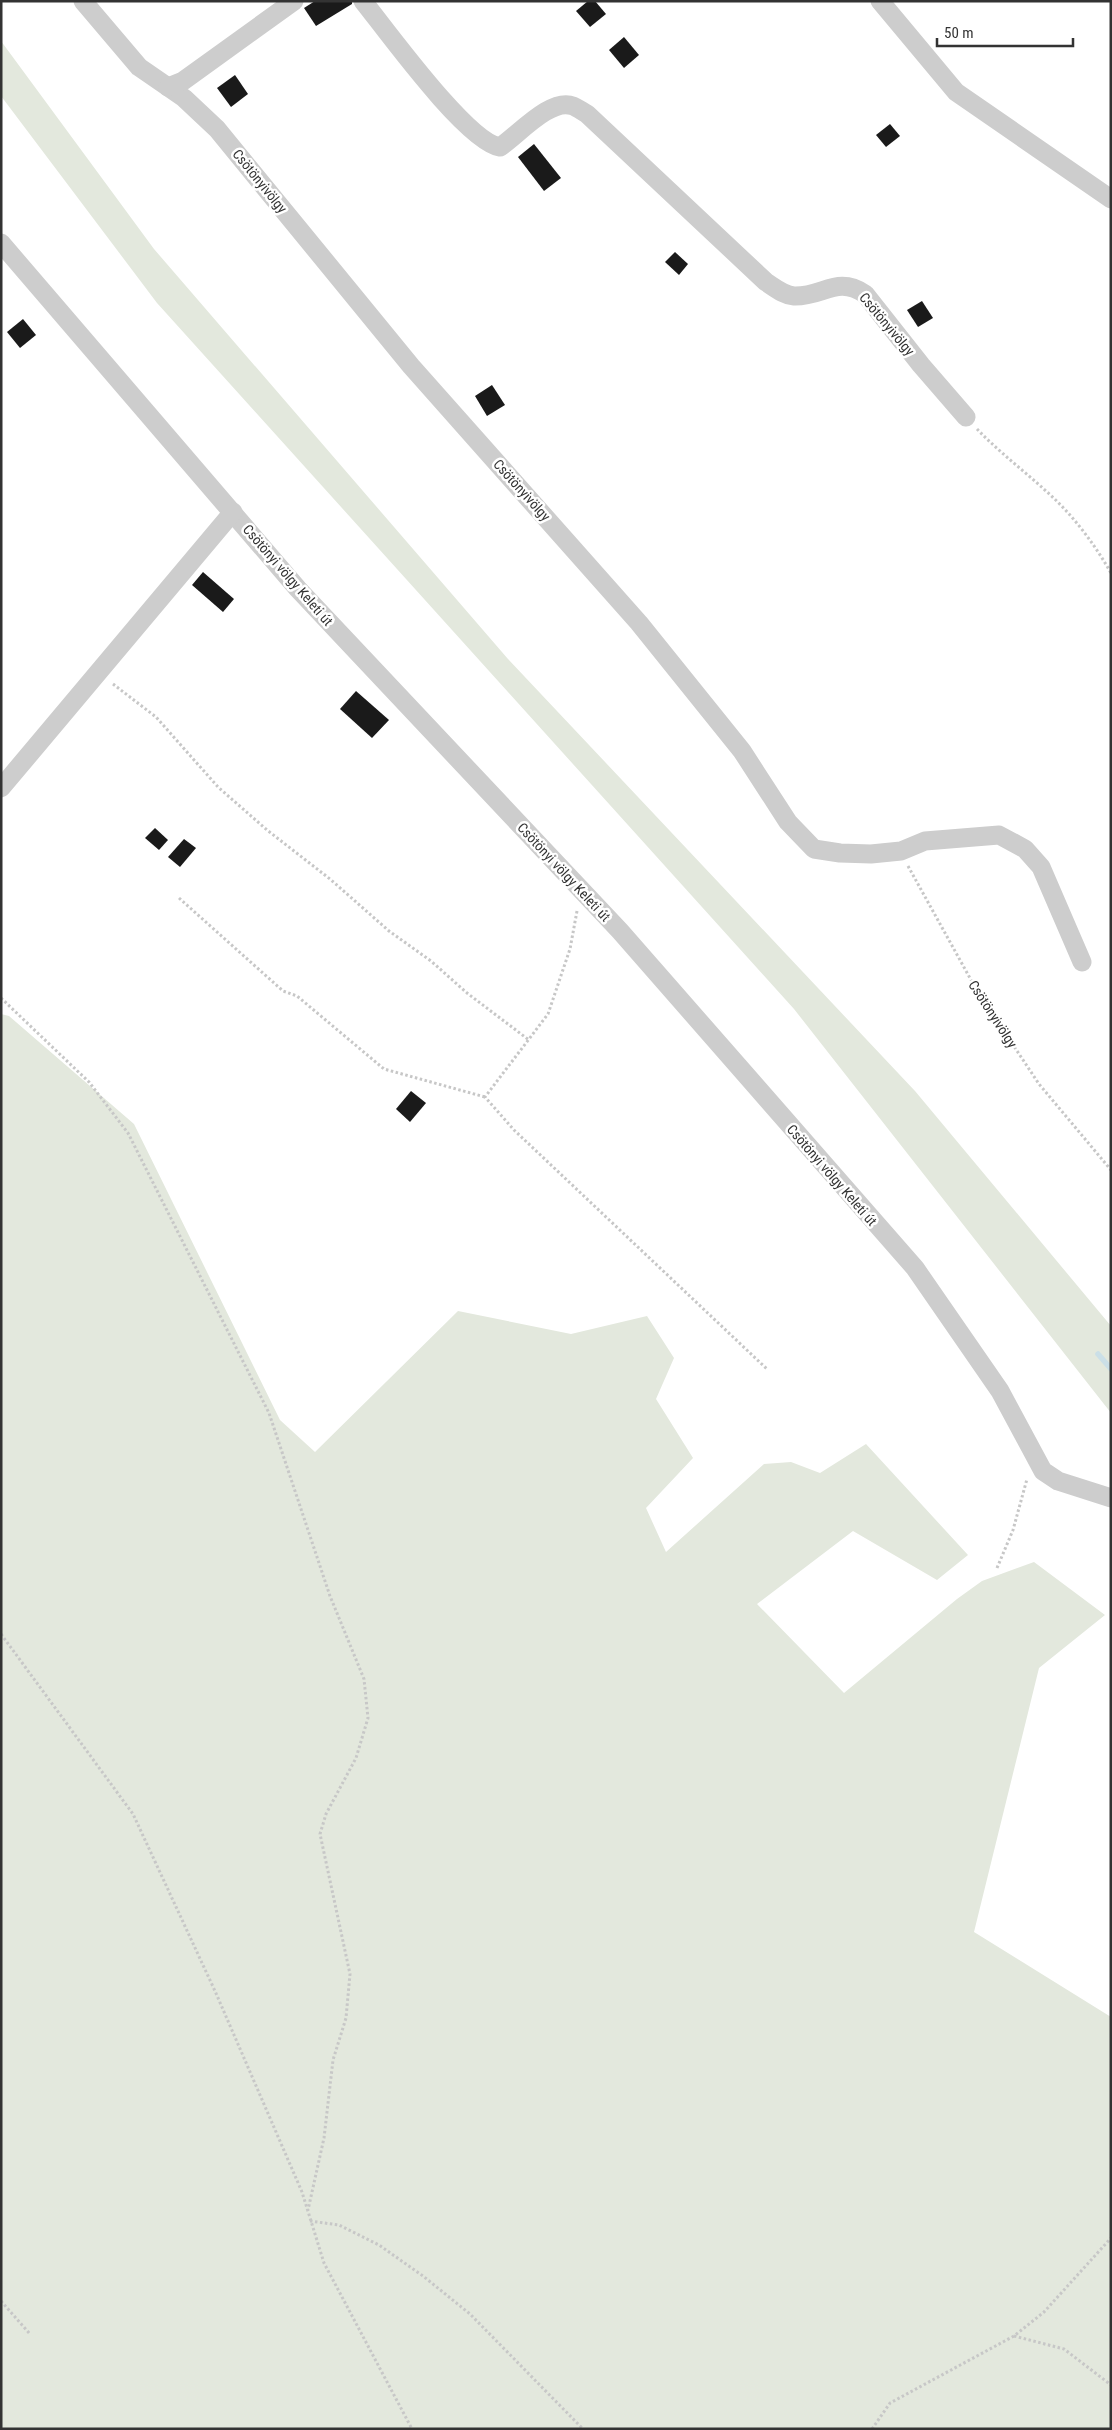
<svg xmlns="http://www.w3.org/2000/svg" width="1112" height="2430" font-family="'Roboto Condensed',sans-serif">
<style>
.green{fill:#e3e8dd}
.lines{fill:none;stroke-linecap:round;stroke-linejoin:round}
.stream{stroke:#cbdfe7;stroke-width:5.5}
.building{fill:#1a1a1a}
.path{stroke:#c7c7c7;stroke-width:3;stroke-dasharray:2.5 2.5;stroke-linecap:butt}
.minor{stroke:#cdcdcd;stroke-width:19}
.labels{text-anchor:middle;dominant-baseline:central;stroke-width:5;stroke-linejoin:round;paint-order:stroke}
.street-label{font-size:14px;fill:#333;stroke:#fff}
</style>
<rect width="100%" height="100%" fill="#fff"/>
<g class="green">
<path d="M1 41 154 249 508 659 915 1091 1111 1326V1413L794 1009 157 303 1 96Z"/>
<path d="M1 1014 9 1016 134 1124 280 1420 315 1452 458 1311 571 1334 647 1316 674 1358 656 1399 693 1458 646 1508 666 1552 764 1464 791 1462 820 1473 866 1444 968 1555 937 1580 853 1531 757 1604 844 1693 957 1599 982 1581 1034 1562 1105 1615 1039 1668 974 1932 1111 2017V2429H1Z"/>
</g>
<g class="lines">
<path class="stream" d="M1098 1354 1111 1369"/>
</g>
<g class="building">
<path d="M315 1H352V4L316 26 304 8Z"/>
<path d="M588 1H595L606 14 590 27 576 11Z"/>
<path d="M624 37 639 55 624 68 609 50Z"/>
<path d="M235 75 248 94 231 107 217 88Z"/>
<path d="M890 124 900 136 886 147 876 135Z"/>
<path d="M534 144 561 178 544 191 518 157Z"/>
<path d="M675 252 688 264 679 275 665 262Z"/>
<path d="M922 301 933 318 918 327 907 310Z"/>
<path d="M23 319 36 335 20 348 7 332Z"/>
<path d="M492 385 505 405 487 416 475 396Z"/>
<path d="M203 572 234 599 223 612 192 585Z"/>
<path d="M356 691 389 720 372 738 340 709Z"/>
<path d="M155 828 168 840 159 850 145 838Z"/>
<path d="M184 839 196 848 180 867 168 857Z"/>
<path d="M411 1091 426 1103 410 1122 396 1109Z"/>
</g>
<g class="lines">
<g class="path">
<path d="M977 429C998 451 1023 470 1046 491 1072 514 1094 543 1111 573"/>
<path d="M113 684 156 717 218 787 267 830 330 879 389 931 431 961 467 993 529 1040"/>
<path d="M908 866 976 989 1039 1084 1111 1170"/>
<path d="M179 898 283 991 297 996 384 1069 485 1097"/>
<path d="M577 911 570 949 548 1014 485 1097 514 1130 768 1370"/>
<path d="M1 998 89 1082 128 1133 269 1413 330 1596 364 1679 368 1718 356 1758 326 1814 320 1834 350 1974 346 2018 333 2060 324 2138 308 2210"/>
<path d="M997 1568 1013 1530 1027 1479"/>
<path d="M1 1634 133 1814 215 1991 302 2192 324 2263 412 2429"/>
<path d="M310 2221 339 2225 379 2245 423 2276 470 2314 583 2429"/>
<path d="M1 2301 30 2334"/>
<path d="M1014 2336 1064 2349 1111 2385"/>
<path d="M872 2429 890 2403 1014 2336 1044 2312 1111 2238"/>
</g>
<g class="minor">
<path d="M83 1 139 67 184 98 217 129 411 366 639 623 742 751 788 822 814 849 840 853 871 854 901 851 925 841 999 835 1025 849 1041 867 1082 962"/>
<path d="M363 1C387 31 467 142 500 147 518 135 551 97 573 106 578 108 583 112 587 114L766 282C774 287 783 295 794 296 823 297 837 275 865 294L921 365 966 417"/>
<path d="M880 1 956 92 1111 199"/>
<path d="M168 87 183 81 294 1"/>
<path d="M1 243 298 589 620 931 915 1268 1000 1391 1043 1471 1058 1481 1111 1498"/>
<path d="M1 788 233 512"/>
</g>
</g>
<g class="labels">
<g class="street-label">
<text transform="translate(260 181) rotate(51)">Csötönyivölgy</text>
<text transform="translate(887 324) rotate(50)">Csötönyivölgy</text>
<text transform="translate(522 490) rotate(48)">Csötönyivölgy</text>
<text transform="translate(288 575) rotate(49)">Csötönyi völgy Keleti út</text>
<text transform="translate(564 872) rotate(47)">Csötönyi völgy Keleti út</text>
<text transform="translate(993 1014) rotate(57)">Csötönyivölgy</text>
<text transform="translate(832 1175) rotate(49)">Csötönyi völgy Keleti út</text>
</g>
</g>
<rect width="1112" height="2430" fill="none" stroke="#333333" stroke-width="5"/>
<path d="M937 38v8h136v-8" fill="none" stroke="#333333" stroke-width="2.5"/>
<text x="944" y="38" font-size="15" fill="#333333" stroke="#ffffff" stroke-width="4" paint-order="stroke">50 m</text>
</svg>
